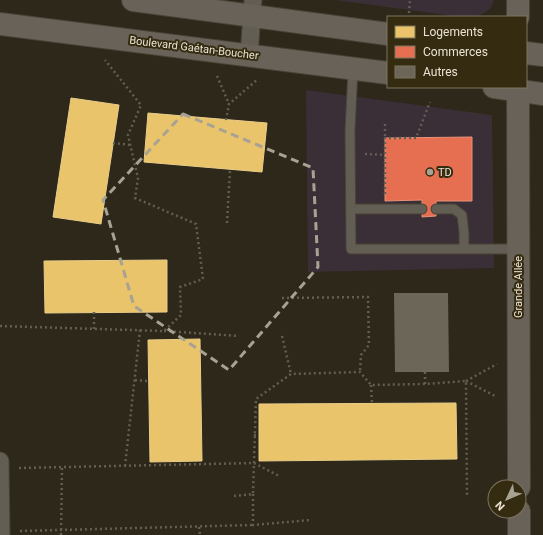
<svg xmlns="http://www.w3.org/2000/svg" width="543" height="535" font-family="Roboto,sans-serif">
<style>
.commercial{fill:#3a2e37}
.homes{fill:#e9c46a;stroke:#e9cd8a}
.shops{fill:#e76f51;stroke:#e89278}
.building{fill:#6b6657}
.lines{fill:none;stroke-linecap:round;stroke-linejoin:round}
.lane-casing{stroke:#484337;stroke-width:11}
.street-casing{stroke:#484337;stroke-width:19}
.secondary-casing{stroke:#484337;stroke-width:24}
.path{stroke:#635e54;stroke-width:2.5;stroke-dasharray:2 3;stroke-linecap:butt}
.lane{stroke:#635e53;stroke-width:9}
.street{stroke:#635e53;stroke-width:17}
.secondary{stroke:#696258;stroke-width:22}
.marked{fill:none;stroke:#a8a293;stroke-width:3;stroke-dasharray:8 5;stroke-linejoin:round}
.poi-dot{fill:#a8a293;stroke:#352b11;stroke-width:1.5}
.labels{text-anchor:middle;dominant-baseline:central;stroke-width:4;stroke-linejoin:round;paint-order:stroke}
.street-label{font-size:11px;fill:#eae3d4;stroke:#352b11}
.poi-label{font-size:11px;fill:#eae3d4;stroke:#352b11;text-anchor:start}
</style>
<rect width="100%" height="100%" fill="#2d2819"/>
<g class="commercial">
<path d="M335 0H494L491 8 484 13 476 17H461Z"/>
<path d="M306 90 492 115 494 268 308 272Z"/>
</g>
<g class="homes">
<path d="M71 98 119 105 101 224 53 217Z"/>
<path d="M148 113 267 123 262 172 144 162Z"/>
<path d="M167 260V312L45 313 44 261Z"/>
<path d="M200 339 202 461 150 462 148 340Z"/>
<path d="M456 403 457 459 259 461V404Z"/>
</g>
<path class="shops" d="M472 137V201H436V216L422 217V200L385 201V138Z"/>
<path class="building" d="M394 293H448L449 372H395Z"/>
<g class="lines">
<defs>
<g id="lane">
<path d="M353 69 350 131 351 249H518"/>
<path d="M351 209H422"/>
<path d="M436 209H454L462 215 464 233V249"/>
</g>
<g id="street">
<path d="M249 55 253 0"/>
<path d="M0 461 1 535"/>
</g>
<g id="secondary">
<path d="M133 0 388 34"/>
<path d="M518 17V0"/>
<path d="M0 24 388 73"/>
<path d="M526 53 543 55"/>
<path d="M494 87 543 94"/>
<path d="M518 87 519 487"/>
<path d="M519 535V511"/>
</g>
</defs>
<use href="#lane" class="lane-casing"/>
<use href="#street" class="street-casing"/>
<use href="#secondary" class="secondary-casing"/>
<g class="path">
<path d="M409 13 410 0"/>
<path d="M217 76 229 104"/>
<path d="M226 120 229 104 257 80"/>
<path d="M385 124V138"/>
<path d="M113 143 131 145"/>
<path d="M365 154 385 155"/>
<path d="M385 194V138H416L430 102"/>
<path d="M227 223 230 170"/>
<path d="M282 298 368 297 369 345 361 355 360 372"/>
<path d="M94 312V329"/>
<path d="M0 326 164 331 181 315 180 287 203 279 196 224 135 198 138 178 128 135 141 105 105 60"/>
<path d="M164 331 239 336"/>
<path d="M282 336 291 374"/>
<path d="M425 372V384"/>
<path d="M135 380 148 381"/>
<path d="M466 381 497 364"/>
<path d="M466 381 497 397"/>
<path d="M371 385 372 403"/>
<path d="M254 435H259"/>
<path d="M125 466 140 330"/>
<path d="M19 468 254 463 279 476"/>
<path d="M253 494V525L311 520"/>
<path d="M234 496 253 494 256 399 291 374 360 372 371 385 425 384 466 381 467 496"/>
<path d="M199 527 200 535"/>
<path d="M20 531 253 525"/>
<path d="M61 535 62 467"/>
</g>
<use href="#lane" class="lane"/>
<use href="#street" class="street"/>
<use href="#secondary" class="secondary"/>
</g>
<path class="marked" d="M183 114 313 168 318 267 229 370 134 306 103 200Z"/>
<circle class="poi-dot" cx="430" cy="172" r="4"/>
<g class="labels">
<g class="street-label">
<text transform="translate(194 48) rotate(7)">Boulevard Gaétan-Boucher</text>
<text transform="translate(518 287) rotate(-90)">Grande Allée</text>
</g>
<g class="poi-label">
<text x="438" y="172">TD</text>
</g>
</g>
<rect x="387" y="16" width="140" height="72" fill="#352b11" stroke="#7d755f"/>
<rect x="395" y="26" width="20" height="12" fill="#e9c46a" stroke="#7d755f"/>
<text x="423" y="36" font-size="12" fill="#eae3d4">Logements</text>
<rect x="395" y="46" width="20" height="12" fill="#e76f51" stroke="#7d755f"/>
<text x="423" y="56" font-size="12" fill="#eae3d4">Commerces</text>
<rect x="395" y="66" width="20" height="12" fill="#6b6657" stroke="#7d755f"/>
<text x="423" y="76" font-size="12" fill="#eae3d4">Autres</text>
<g transform="translate(507 499) rotate(226)"><circle r="19" fill="#352b11" stroke="#7d755f"/>
<path d="M0-3L7 15L0 10L-7 15Z" fill="#a8a293"/>
<text y="-6" font-size="11" font-weight="bold" text-anchor="middle" fill="#eae3d4">N</text>
</g>
</svg>
